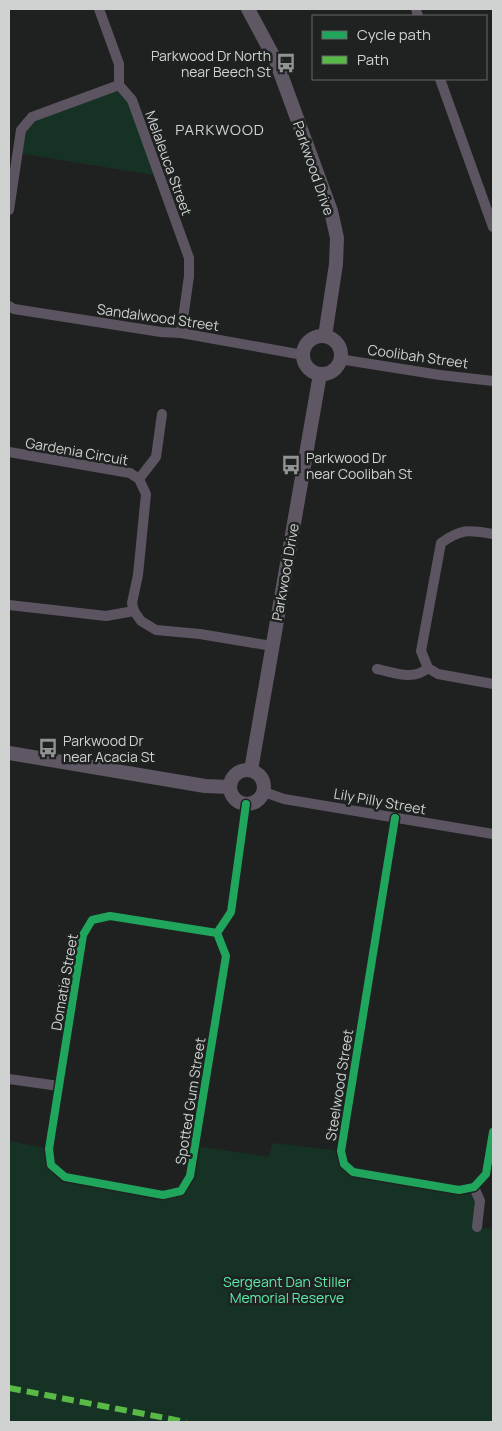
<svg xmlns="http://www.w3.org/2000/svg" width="502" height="1431" font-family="Manrope,sans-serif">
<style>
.green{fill:#163225}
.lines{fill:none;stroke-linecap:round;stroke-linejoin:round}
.street{stroke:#5c5561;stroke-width:10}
.secondary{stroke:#5f5764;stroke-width:14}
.quiet{stroke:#58b947;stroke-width:6;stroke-dasharray:12 6;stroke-linecap:butt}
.cycleway-casing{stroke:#1e2220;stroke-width:11}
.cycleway{stroke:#20a55d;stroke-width:8}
.labels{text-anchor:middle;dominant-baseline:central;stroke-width:5;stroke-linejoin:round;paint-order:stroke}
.poi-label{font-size:14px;fill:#d0d2d1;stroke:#1e2220;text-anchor:start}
.street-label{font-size:14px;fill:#d0d2d1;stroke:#1e2220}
.park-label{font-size:14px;fill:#59eda9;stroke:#1e2220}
.neighbourhood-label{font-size:15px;letter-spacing:1px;fill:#d0d2d1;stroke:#1e2220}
</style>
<rect width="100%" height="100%" fill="#1f2120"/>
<g class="green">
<path d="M119 85 132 100 159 176 18 153 32 117Z"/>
<path d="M9 1141 49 1149 51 1165 65 1177 163 1195 181 1190 195 1146 269 1157 272 1143 341 1151 353 1172 458 1190 474 1187 477 1227 493 1229V1422H9Z"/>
</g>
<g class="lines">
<g class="street">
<path d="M99 9 119 64V85L132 100 189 258V276L181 333"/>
<path d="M416 9 418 16"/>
<path d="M440 79 493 227"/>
<path d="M9 210 21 130 32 117 119 85"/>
<path d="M9 306 14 309 161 332 181 333 303 355"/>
<path d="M339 359 440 375 493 381"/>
<path d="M9 452 130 473 139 479 146 494 138 575 132 603 134 611 141 621 156 630 200 634 272 646"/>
<path d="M139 479 156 457 162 414"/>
<path d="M493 534C469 530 462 528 441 543L421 651 428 668 438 674 493 684"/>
<path d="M9 605 106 616 134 611"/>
<path d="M377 669C395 673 413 681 428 668"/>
<path d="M264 792 284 799 493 834"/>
<path d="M395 818 341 1151 344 1164 353 1172 459 1190 474 1187 486 1174 493 1132"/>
<path d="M217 933 110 916 92 920 83 935 49 1149 51 1165 65 1177 163 1195 181 1191 190 1176 226 956 217 933 231 912 246 804"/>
<path d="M9 1079 59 1086"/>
<path d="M474 1187 480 1201 477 1227"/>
</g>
<g class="secondary">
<path d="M248 9 276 61 331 211 337 238 336 264 325 336"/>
<circle cx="322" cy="355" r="19"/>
<path d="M9 753 205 786 230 787"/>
<circle cx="247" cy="787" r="17"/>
<path d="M251 770 320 374"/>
</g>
<path class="quiet" d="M9 1388 186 1422"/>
<defs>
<g id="cycleway">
<path d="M395 818 341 1151 344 1164 353 1172 459 1190 474 1187 486 1174 493 1132"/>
<path d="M217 933 110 916 92 920 83 935 49 1149 51 1165 65 1177 163 1195 181 1191 190 1176 226 956 217 933 231 912 246 804"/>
</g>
</defs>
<use href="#cycleway" class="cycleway-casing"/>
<use href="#cycleway" class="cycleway"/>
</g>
<defs>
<symbol id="bus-bare" viewBox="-9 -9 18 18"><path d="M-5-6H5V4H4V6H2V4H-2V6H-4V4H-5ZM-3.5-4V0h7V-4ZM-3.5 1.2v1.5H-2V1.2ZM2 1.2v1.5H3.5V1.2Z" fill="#929493" stroke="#1e2220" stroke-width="2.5" paint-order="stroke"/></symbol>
</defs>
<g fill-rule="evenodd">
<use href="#bus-bare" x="272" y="49" width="28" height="28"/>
<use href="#bus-bare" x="277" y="451" width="28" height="28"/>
<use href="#bus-bare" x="34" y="734" width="28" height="28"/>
</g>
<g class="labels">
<g class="poi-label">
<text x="271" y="55" text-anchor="end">Parkwood Dr North<tspan x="271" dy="16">near Beech St</tspan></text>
<text x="306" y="457">Parkwood Dr<tspan x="306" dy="16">near Coolibah St</tspan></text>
<text x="63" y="740">Parkwood Dr<tspan x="63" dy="16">near Acacia St</tspan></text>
</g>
<g class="street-label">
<text transform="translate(169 163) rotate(70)">Melaleuca Street</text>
<text transform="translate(314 168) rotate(71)">Parkwood Drive</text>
<text transform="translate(158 317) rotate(8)">Sandalwood Street</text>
<text transform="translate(418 356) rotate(8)">Coolibah Street</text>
<text transform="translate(77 451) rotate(10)">Gardenia Circuit</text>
<text transform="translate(285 572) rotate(-80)">Parkwood Drive</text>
<text transform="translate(380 801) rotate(10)">Lily Pilly Street</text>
<text transform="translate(64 982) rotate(-80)">Domatia Street</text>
<text transform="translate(339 1085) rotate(-81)">Steelwood Street</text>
<text transform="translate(190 1101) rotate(-81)">Spotted Gum Street</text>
</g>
<g class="park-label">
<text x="287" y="1281">Sergeant Dan Stiller<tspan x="287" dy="16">Memorial Reserve</tspan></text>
</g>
<g class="neighbourhood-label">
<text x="220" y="129">PARKWOOD</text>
</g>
</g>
<rect width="502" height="1431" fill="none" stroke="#d0d2d1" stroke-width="20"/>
<rect x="312" y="15" width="175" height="65" fill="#1e2220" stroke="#656867"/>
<rect x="322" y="31" width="25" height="8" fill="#20a55d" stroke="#656867"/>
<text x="357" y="40" font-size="15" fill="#d0d2d1">Cycle path</text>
<rect x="322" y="56" width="25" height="8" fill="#58b947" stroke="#656867"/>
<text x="357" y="65" font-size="15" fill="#d0d2d1">Path</text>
</svg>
